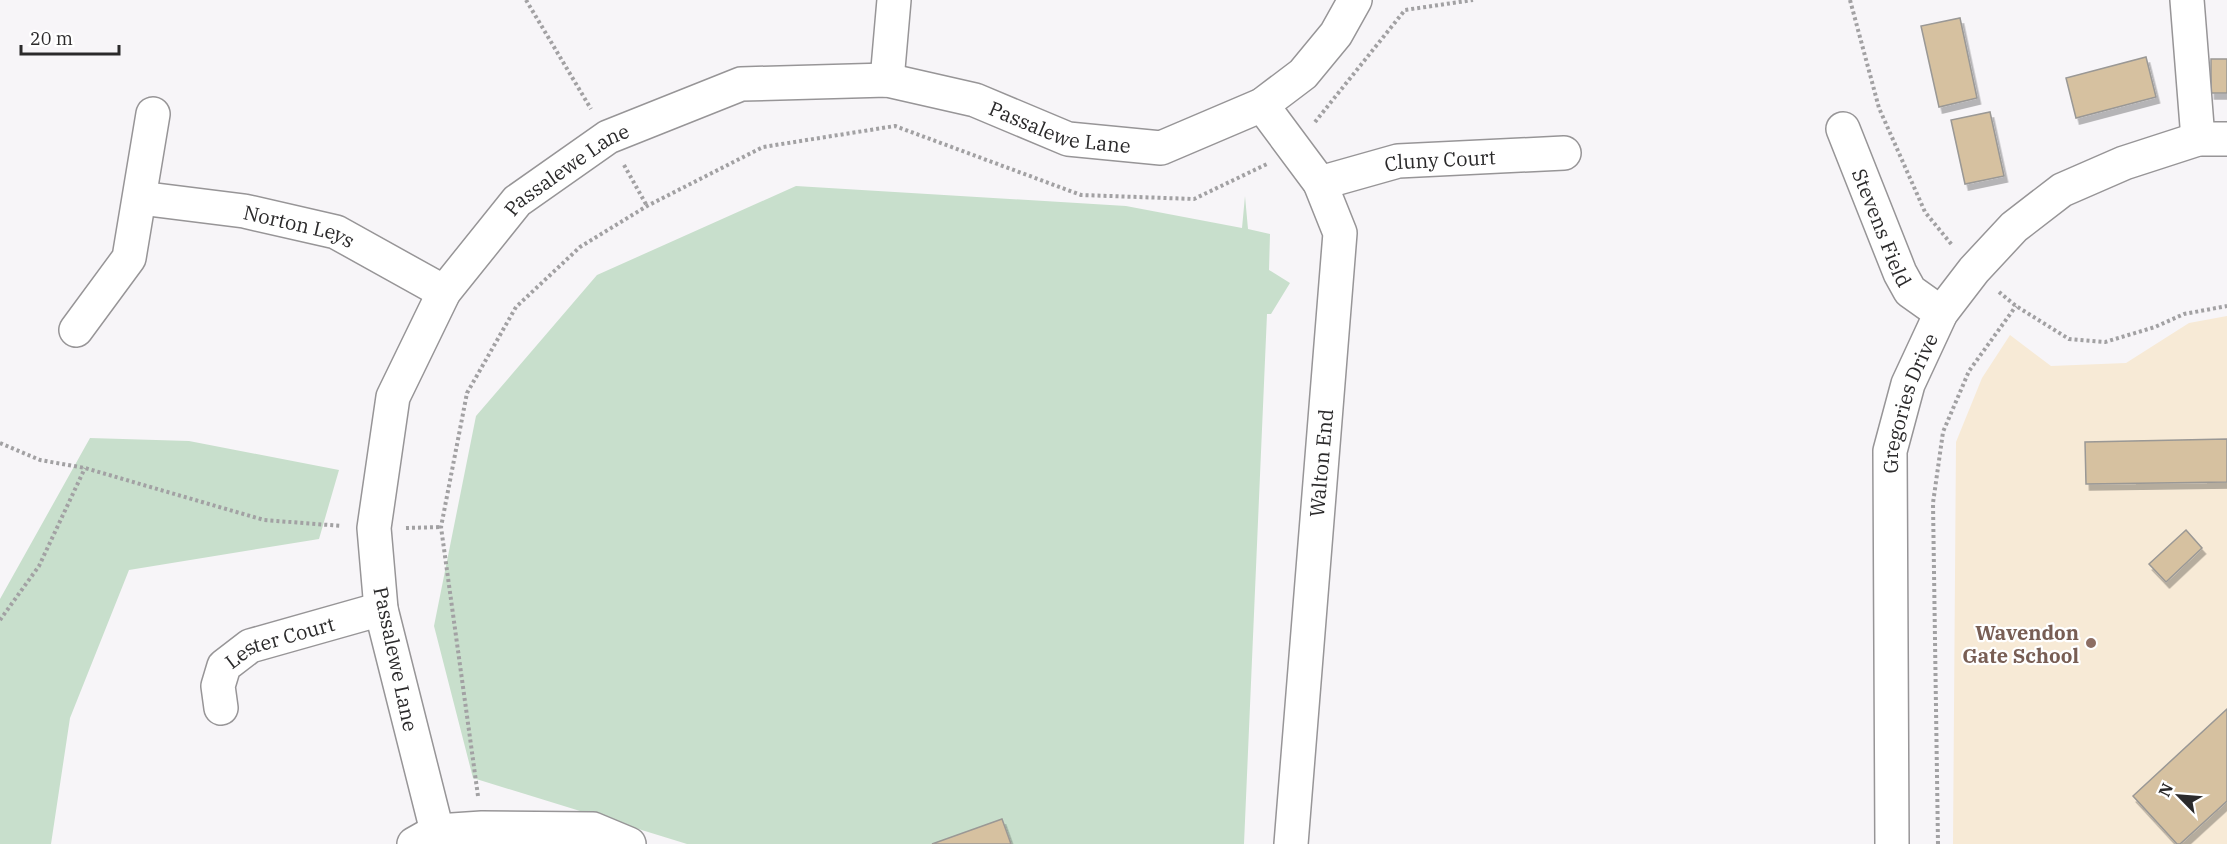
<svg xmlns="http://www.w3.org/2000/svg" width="2227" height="844" font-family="'IBM Plex Serif',serif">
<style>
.education{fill:#f7ead6}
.green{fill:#c8dfcc}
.building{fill:#d6c1a0;stroke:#9a9895;stroke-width:1.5;filter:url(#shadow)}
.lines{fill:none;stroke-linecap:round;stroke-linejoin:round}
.minor-casing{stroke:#979597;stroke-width:36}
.path{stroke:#a2a1a3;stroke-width:4;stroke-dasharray:3 3;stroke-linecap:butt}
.minor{stroke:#fff;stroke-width:33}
.education-dot{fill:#8d6e63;stroke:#fff;stroke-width:2}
.labels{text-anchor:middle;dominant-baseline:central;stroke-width:4.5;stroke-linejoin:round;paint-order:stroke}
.street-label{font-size:20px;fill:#2b2a2b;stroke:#fff}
.education-label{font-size:20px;font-weight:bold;fill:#785e54;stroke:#fff;text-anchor:end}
</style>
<defs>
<filter id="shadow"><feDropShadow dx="3.5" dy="6" stdDeviation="0" flood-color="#0004"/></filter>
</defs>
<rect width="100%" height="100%" fill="#f7f5f8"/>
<path class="education" d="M2227 316V844H1953L1956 442 1982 378 2010 335 2051 366 2126 363 2189 323Z"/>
<g class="green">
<path d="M796 186 1126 206 1242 228 1245 196 1248 229 1270 234 1269 270 1290 283 1271 314H1267L1244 844H687L473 778 434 626 476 416 597 275Z"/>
<path d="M90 438 189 441 339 470 319 539 129 570 70 718 51 844H0V599Z"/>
</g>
<g class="building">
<path d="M1960 18 1977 98 1939 107 1921 26Z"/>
<path d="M2146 57 2156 97 2076 118 2066 78Z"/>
<rect x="2211" y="59" width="16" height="34"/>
<path d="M1990 112 2004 176 1965 184 1951 120Z"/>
<path d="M2227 439V482L2086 484 2085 442Z"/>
<path d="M2186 530 2202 548 2166 582 2149 564Z"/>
<path d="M2227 709V801L2180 844H2177L2133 796Z"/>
<path d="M1002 819 1011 844H932Z"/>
</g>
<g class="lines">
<defs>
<g id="minor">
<path d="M2187 0 2198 139"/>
<path d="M887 80 894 0"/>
<path d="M1262 105 1320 183 1340 233 1291 844"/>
<path id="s1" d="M1843 129 1900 273 1910 291 1941 313"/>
<path id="s2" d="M1320 183 1398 161 1564 153"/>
<path id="s3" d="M140 198 244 211 336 232 444 292"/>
<path d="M76 330 129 258 153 114"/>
<path id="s4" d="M221 708 218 686 224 666 250 646 381 609"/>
<path id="s5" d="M437 831 381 609 374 528 393 397 444 292 517 201 608 137 741 84 887 80 975 100 1068 139 1161 148 1262 105 1303 74 1336 34 1355 0"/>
<path d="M414 844 437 831 482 828 593 829 629 844"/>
<path id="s6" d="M1892 844 1890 451 1908 384 1941 313 1974 270 2014 227 2062 190 2124 163 2198 139H2227"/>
</g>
</defs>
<use href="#minor" class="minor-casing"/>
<g class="path">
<path d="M526 0 591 109"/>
<path d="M1850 0 1879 108 1925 212 1952 245"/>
<path d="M1315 122 1405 10 1473 0"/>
<path d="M624 165 647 206"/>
<path d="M1999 292 2016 306 2069 339 2105 342 2155 327 2184 314 2227 306"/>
<path d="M0 443 40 460 85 468 264 520 342 526"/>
<path d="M406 528 441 527"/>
<path d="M0 620 39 566 85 468"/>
<path d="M478 796 441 527 467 393 516 307 580 247 647 206 763 147 895 126 1081 195 1194 199 1267 164"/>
<path d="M1938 844 1933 503 1943 432 1969 371 2016 306"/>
</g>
<use href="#minor" class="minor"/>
</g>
<circle class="education-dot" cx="2091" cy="643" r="6"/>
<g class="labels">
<g class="street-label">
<text stroke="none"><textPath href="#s5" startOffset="1257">Passalewe Lane</textPath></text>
<text stroke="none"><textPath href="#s2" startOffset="123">Cluny Court</textPath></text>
<text stroke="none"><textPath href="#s5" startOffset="735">Passalewe Lane</textPath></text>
<text stroke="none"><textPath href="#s1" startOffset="106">Stevens Field</textPath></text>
<text stroke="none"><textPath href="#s3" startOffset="162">Norton Leys</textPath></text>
<text stroke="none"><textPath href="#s6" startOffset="444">Gregories Drive</textPath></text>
<text transform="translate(1321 463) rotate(-85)">Walton End</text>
<text stroke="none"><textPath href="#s4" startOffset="105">Lester Court</textPath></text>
<text transform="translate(396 659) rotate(78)">Passalewe Lane</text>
</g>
<g class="education-label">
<text x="2079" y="632">Wavendon<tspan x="2079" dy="23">Gate School</tspan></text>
</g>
</g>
<g transform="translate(2179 796) rotate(295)" stroke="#ffffff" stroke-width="4.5" paint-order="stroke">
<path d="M0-4.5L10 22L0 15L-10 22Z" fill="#2b2a2b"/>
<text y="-9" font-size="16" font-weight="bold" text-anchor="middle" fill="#2b2a2b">N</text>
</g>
<path d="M21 45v9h98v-9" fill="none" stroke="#2b2a2b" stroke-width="3"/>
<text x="30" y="45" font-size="18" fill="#2b2a2b" stroke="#ffffff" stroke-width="4.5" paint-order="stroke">20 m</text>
</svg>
